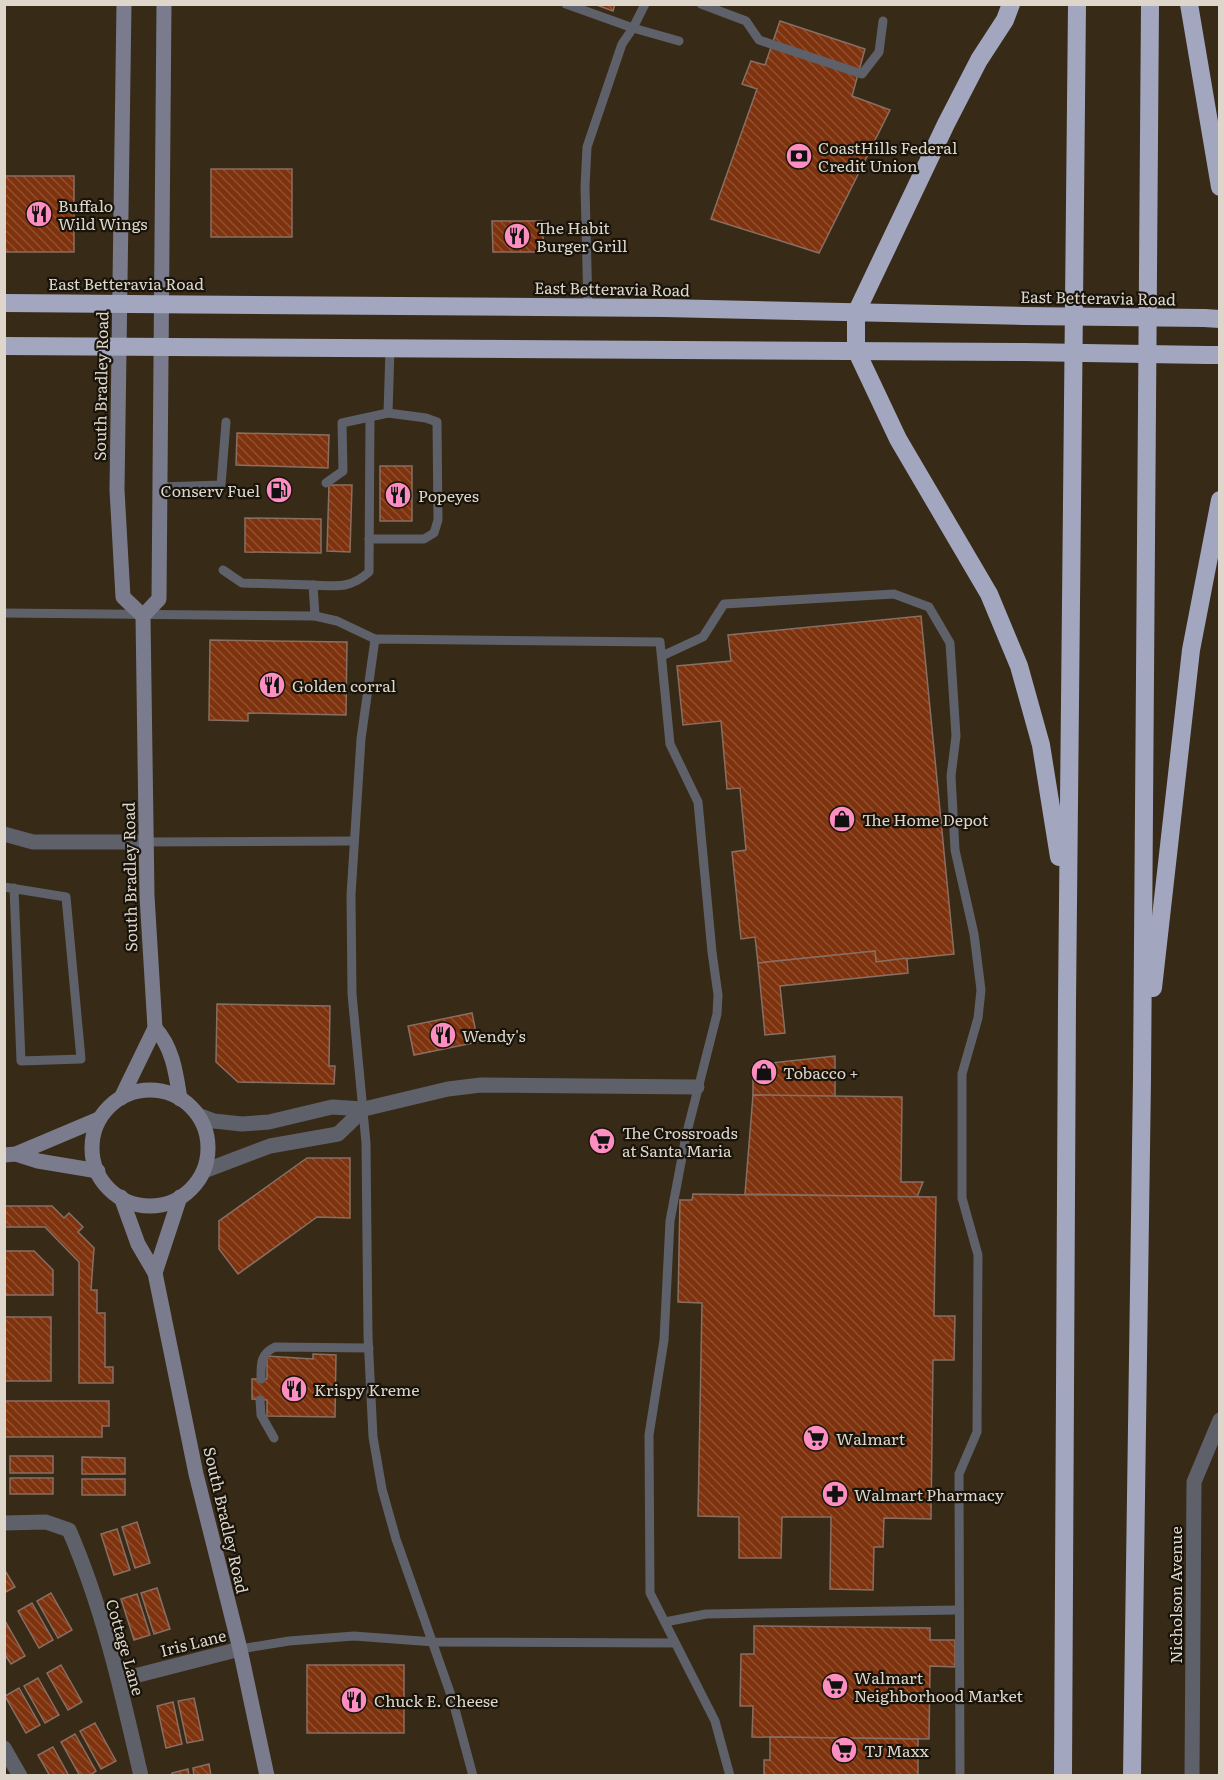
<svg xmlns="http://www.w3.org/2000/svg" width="1224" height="1780" font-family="Literata,serif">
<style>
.building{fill:url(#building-back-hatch);stroke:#896e64;stroke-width:1.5}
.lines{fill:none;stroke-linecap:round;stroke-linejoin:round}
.lane{stroke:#5e606a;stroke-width:9}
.street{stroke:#5e606a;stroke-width:15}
.secondary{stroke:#7a7c8d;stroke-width:15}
.highway{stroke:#a3a6bf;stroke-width:18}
.highway-bridge{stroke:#a3a6bf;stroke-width:18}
.labels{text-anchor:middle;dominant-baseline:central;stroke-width:4.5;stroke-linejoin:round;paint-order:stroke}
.poi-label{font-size:16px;fill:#ded6ca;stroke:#19140b;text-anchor:start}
.street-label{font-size:16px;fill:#ded6ca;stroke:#19140b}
</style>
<defs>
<pattern id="building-back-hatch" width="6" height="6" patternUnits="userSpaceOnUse" patternTransform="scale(1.5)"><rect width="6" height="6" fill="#7e330e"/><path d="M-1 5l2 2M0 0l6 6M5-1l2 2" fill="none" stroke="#905030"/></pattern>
</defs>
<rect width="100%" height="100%" fill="#372a16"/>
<g class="building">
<path d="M594 4H615L613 11Z"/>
<path d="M780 21 865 49 852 96 890 110 819 253 711 219 757 89 742 84 751 61 765 65Z"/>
<rect x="211" y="169" width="81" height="68"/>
<rect x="4" y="176" width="70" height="76"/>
<path d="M492 221H542L544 252H493Z"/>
<path d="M237 433 329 435 328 468 236 465Z"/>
<rect x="380" y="466" width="32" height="55"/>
<path d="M329 485H352L350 552 327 551Z"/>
<path d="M245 518 321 519V553L245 552Z"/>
<path d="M921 616 954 954 876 962 875 951 758 963 755 937 741 939 732 852 746 850 740 788 727 789 721 721 683 725 677 666 731 661 728 635Z"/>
<path d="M210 640 347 642 346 715 248 713V721L209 720Z"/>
<path d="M875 951 876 962 907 958 908 973 780 986 785 1033 765 1035 758 963Z"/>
<path d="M217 1004 330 1006 329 1066H335L334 1084 238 1082 216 1062Z"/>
<path d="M472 1013 478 1042 414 1055 408 1026Z"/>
<path d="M835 1056V1097L753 1095V1065Z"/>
<path d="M753 1095 902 1097 901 1182H923L917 1197 745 1194Z"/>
<path d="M307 1158H350V1218L317 1217 238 1274 219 1249V1221Z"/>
<path d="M693 1194 936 1197 934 1316H955L954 1360H933L931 1519 884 1518 883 1547H874L873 1590 830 1589 831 1517H782L781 1558H739V1517L698 1516 702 1303 678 1302 680 1200H692Z"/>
<path d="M4 1206H52L64 1218 69 1213 83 1227 78 1232 94 1248 91 1290H97V1313H105V1367H113V1383H79V1262L45 1227H4Z"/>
<path d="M4 1251H34L53 1270V1295H4Z"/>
<rect x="4" y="1317" width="47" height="64"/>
<path d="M313 1354 336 1355 335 1417 267 1416V1400L252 1399V1379H267V1356L313 1359Z"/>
<path d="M4 1401H109V1426H102V1437H4Z"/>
<rect x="10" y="1456" width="43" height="17"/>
<path d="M82 1457 125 1458V1474H82Z"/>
<rect x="10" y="1478" width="43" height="16"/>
<rect x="82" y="1479" width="43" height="16"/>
<path d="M137 1522 150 1563 135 1568 122 1527Z"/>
<path d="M117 1529 130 1570 114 1575 101 1534Z"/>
<path d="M4 1569 15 1587 4 1593Z"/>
<path d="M157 1588 170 1629 154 1634 141 1593Z"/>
<path d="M51 1593 72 1630 58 1638 37 1601Z"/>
<path d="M137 1594 150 1635 134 1640 121 1599Z"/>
<path d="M32 1603 53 1640 39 1648 18 1611Z"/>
<path d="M4 1619 25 1656 11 1664 4 1653Z"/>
<path d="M754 1626 930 1628V1640H955V1667L930 1666 929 1739 752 1737 753 1706H740L741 1654H754Z"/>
<path d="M61 1665 82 1702 68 1710 47 1673Z"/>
<rect x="307" y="1665" width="97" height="68"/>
<path d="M38 1678 59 1715 45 1723 24 1686Z"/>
<path d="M19 1688 40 1725 26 1733 5 1696Z"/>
<path d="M194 1698 203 1740 187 1743 178 1701Z"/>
<path d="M173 1702 182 1744 166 1748 157 1706Z"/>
<path d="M95 1723 116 1761 101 1769 80 1731Z"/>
<path d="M75 1734 96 1771 89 1776H80L61 1742Z"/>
<path d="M770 1737 918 1739V1776H764V1760H770Z"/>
<path d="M53 1747 69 1776H50L38 1755Z"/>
<path d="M209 1764 211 1776H194L193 1768Z"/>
<path d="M188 1769 189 1776H172V1773Z"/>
</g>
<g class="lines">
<g class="lane">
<path d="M566 4 633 28 622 44 587 147 585 187 588 308"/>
<path d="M645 4 633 28 679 41"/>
<path d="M701 4 746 21 759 40 862 74 879 52 883 21"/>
<path d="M326 483 343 471 342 423 388 413 390 349"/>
<path d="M160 487 221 485 226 422"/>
<path d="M369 539H424L434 533 438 520 437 422 426 418 388 413"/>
<path d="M223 570 242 583 313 585 315 616"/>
<path d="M313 585C337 586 350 589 369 572L370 419"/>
<path d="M4 613 315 616 337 621 375 639"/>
<path d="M662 656 703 637 724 604 894 594 929 607 950 643 956 736 951 776 955 850 974 934 981 990 978 1018 962 1074V1198L978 1255 977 1432 959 1474 960 1776"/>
<path d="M146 842 354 841"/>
<path d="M4 887 66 897 81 1059 21 1061 14 888"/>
<path d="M261 1379C261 1364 260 1354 275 1347L369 1348"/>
<path d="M260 1400 261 1415 274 1438"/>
<path d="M665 1622 706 1614 958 1610"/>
<path d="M240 1649 289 1641 354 1636 434 1642 675 1643"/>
<path d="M473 1776 452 1698 396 1539 382 1489 373 1437 368 1336 366 1143 352 994 351 895 361 739 375 639 660 642 670 744 698 802 712 952 718 995 717 1014 686 1136 670 1221 664 1340 649 1435 650 1593 715 1721 730 1776"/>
</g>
<g class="street">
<path d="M4 834 33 842H146"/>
<path d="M198 1115 214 1121 242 1124 269 1122 332 1107 364 1109 448 1089 481 1085 697 1087"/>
<path d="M204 1171 270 1146 338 1134 364 1109"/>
<path d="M4 1523 46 1522 69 1530C103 1608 122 1693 141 1776"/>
<path d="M119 1680 240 1649"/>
<path d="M4 1748 20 1776"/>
<path d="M1192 1776 1194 1482 1220 1420"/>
</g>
<g class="secondary">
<path d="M124 4 117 490 123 597 143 616"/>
<path d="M155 1028C173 1048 176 1073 180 1099"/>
<circle cx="150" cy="1148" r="58"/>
<path d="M121 1098 155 1028 147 896 143 616 159 599 164 4"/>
<path d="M16 1154 38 1161 98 1171"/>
<path d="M4 1155 16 1154 99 1119"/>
<path d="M121 1197 138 1244 155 1273 196 1474 240 1649 267 1776"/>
<path d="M155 1273 180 1197"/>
</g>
<g class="highway">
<path d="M1011 4 1005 20 979 60 946 124 856 313V350L898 439 989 594 1019 666 1041 745 1059 857"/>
<path d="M1189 4 1220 187"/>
<path d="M4 303 664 308 1024 316"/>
<path d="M1204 318 1220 319"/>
<path d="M4 346 1024 352"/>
<path d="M1207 355H1220"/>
<path d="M1153 988 1191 650 1220 500"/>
<path d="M1063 1776 1067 1002 1077 4"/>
<path d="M1132 1776 1142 1079 1150 4"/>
</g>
<g class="highway-bridge">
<path d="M1024 316 1204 318"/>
<path d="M1024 352 1207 355"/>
</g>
</g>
<defs>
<symbol id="bank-disc" viewBox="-11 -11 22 22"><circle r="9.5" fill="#fd8ec0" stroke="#19140b"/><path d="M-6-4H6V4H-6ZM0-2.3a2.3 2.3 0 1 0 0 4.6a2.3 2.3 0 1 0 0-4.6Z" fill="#111"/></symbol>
<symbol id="restaurant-disc" viewBox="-11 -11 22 22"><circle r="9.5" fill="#fd8ec0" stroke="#19140b"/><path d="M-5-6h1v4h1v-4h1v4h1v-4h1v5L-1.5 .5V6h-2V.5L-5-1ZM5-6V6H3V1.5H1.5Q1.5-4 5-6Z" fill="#111"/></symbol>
<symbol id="fuel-disc" viewBox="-11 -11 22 22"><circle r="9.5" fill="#fd8ec0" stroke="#19140b"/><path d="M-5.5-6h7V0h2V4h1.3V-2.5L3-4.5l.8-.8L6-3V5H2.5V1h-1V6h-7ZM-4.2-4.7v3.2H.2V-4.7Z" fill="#111"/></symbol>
<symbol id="shop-disc" viewBox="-11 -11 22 22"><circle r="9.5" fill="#fd8ec0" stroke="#19140b"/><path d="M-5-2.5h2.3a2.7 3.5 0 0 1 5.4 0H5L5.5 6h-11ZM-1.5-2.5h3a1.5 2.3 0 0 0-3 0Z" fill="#111"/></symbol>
<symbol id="supermarket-disc" viewBox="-11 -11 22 22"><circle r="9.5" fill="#fd8ec0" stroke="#19140b"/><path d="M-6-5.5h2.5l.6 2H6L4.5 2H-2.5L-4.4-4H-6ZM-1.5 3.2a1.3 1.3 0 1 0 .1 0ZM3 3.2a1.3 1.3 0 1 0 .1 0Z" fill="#111"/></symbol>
<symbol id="pharmacy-disc" viewBox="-11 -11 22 22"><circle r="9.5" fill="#fd8ec0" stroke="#19140b"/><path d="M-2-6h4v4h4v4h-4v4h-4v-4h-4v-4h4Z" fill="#111"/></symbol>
</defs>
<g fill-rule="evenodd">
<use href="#bank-disc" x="784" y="141" width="30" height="30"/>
<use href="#restaurant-disc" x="24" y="199" width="30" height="30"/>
<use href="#restaurant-disc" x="502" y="221" width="30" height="30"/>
<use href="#fuel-disc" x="264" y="475" width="30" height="30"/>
<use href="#restaurant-disc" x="383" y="480" width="30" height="30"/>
<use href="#restaurant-disc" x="257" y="670" width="30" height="30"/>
<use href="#shop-disc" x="827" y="804" width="30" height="30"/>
<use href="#restaurant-disc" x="428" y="1020" width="30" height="30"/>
<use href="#shop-disc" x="749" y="1057" width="30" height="30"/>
<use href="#supermarket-disc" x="587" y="1126" width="30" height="30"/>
<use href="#restaurant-disc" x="279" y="1374" width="30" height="30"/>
<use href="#supermarket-disc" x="801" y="1423" width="30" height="30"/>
<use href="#pharmacy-disc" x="820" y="1479" width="30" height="30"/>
<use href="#supermarket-disc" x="820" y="1671" width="30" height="30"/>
<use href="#restaurant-disc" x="339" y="1685" width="30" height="30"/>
<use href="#supermarket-disc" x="829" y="1735" width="30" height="30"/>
</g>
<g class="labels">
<g class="poi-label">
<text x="818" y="147">CoastHills Federal<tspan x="818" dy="18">Credit Union</tspan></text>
<text x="58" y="205">Buffalo<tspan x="58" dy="18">Wild Wings</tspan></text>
<text x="536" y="227">The Habit<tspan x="536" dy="18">Burger Grill</tspan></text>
<text x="260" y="490" text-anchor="end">Conserv Fuel</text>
<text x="418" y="495">Popeyes</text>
<text x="292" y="685">Golden corral</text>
<text x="862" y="819">The Home Depot</text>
<text x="462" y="1035">Wendy's</text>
<text x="783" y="1072">Tobacco +</text>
<text x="622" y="1132">The Crossroads<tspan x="622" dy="18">at Santa Maria</tspan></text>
<text x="314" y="1389">Krispy Kreme</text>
<text x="836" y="1438">Walmart</text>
<text x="854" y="1494">Walmart Pharmacy</text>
<text x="854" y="1677">Walmart<tspan x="854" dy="18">Neighborhood Market</tspan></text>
<text x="374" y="1700">Chuck E. Cheese</text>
<text x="864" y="1750">TJ Maxx</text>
</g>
<g class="street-label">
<text x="126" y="283">East Betteravia Road</text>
<text transform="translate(612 288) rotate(1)">East Betteravia Road</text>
<text transform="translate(1098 297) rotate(1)">East Betteravia Road</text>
<text transform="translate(100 386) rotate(-89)">South Bradley Road</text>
<text transform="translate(129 877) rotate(-91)">South Bradley Road</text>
<text transform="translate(227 1520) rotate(77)">South Bradley Road</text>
<text transform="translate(1175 1595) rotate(-90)">Nicholson Avenue</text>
<text transform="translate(193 1642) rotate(-14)">Iris Lane</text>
<text transform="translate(126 1647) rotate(74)">Cottage Lane</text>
</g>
</g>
<rect width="1224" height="1780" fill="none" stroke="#ded6ca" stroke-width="12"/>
</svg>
